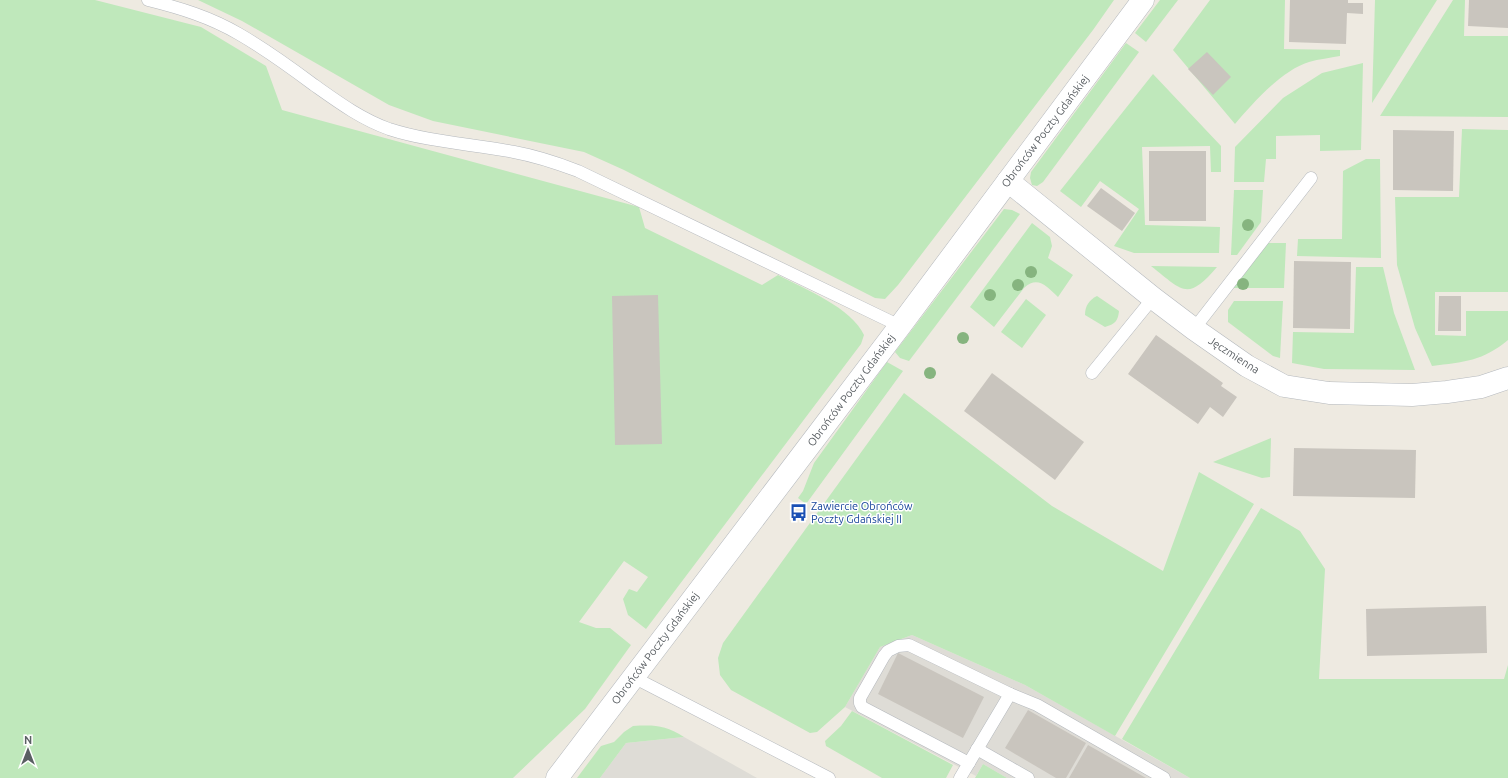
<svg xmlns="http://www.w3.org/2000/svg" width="1508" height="778" font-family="Ubuntu,sans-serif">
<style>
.industrial{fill:#dedcd6}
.green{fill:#bfe8bb}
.building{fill:#c9c5be}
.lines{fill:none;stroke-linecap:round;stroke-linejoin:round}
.service-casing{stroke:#b4b8bd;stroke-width:13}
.minor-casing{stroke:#b4b8bd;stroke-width:23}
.tertiary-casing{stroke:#b4b8bd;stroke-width:23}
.service{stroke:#fff;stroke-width:12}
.minor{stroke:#fff;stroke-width:22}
.tertiary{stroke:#fff;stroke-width:22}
.tree{fill:#86b47f}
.labels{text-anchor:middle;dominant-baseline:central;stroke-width:3;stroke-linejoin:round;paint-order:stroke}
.street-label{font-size:11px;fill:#5a5f63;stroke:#fff}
.transit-label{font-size:11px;fill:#164399;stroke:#fff;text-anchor:start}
</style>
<rect width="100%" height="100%" fill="#eeeae1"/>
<g class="industrial">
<path d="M912 635 1025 685 1190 778H1007L983 764 976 776 845 707 880 647Z"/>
<path d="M684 737 757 778H600L626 743Z"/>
</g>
<g class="green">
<path d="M0 0H95L201 27 266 66 282 110 639 207 645 228 762 285 778 275C805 289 852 308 864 335L861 344 646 629 628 615 623 599 629 589 637 592 648 577 624 561 579 622 596 628H610L631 645 585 709 513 778H0Z"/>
<path d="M198 0H1114L1093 30 898 285 885 299 875 298 624 170 584 152 433 121 389 105 242 21Z"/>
<path d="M1160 0H1178L1146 42 1135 33Z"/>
<path d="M1210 0H1285L1284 49 1340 50V56C1330 58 1319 59 1309 62 1282 70 1253 103 1235 124L1173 50Z"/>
<path d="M1375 0H1437L1372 103Z"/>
<path d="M1453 0H1465L1464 36H1508V117L1380 116Z"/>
<path d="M1126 43 1139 52 1043 182 1037 186 1032 185 1030 178 1031 172Z"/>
<path d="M1363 63 1361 150 1320 151V135L1276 136V159H1266L1264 182H1234L1235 147 1283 98 1322 73Z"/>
<path d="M1153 74 1221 146V172H1211L1210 146 1142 147 1145 225 1220 227 1219 253H1134L1114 246 1139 209 1100 181 1081 207 1060 191Z"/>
<path d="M1462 129 1508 130V292H1435V335L1466 336V311H1508V340C1483 361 1464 362 1432 366L1415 328 1397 265 1395 197H1459Z"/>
<path d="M1366 159H1380L1381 258 1297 256 1298 239H1342L1343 171Z"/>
<path d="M1234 190H1263L1261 222 1237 255H1231Z"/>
<path d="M1004 209 1012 210 1020 214 909 361 900 358 895 352Z"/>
<path d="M1032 223 1050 237 1052 246 1048 258 1073 275 1058 297C1047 287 1038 275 1024 288L994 327 970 307Z"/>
<path d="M1267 243H1286L1284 288H1232Z"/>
<path d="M1151 266 1217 267C1187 302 1183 291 1151 266Z"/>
<path d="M1356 267H1383L1394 313 1415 370 1324 369 1292 363 1293 332 1354 333Z"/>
<path d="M1097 296 1119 311C1118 321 1115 324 1105 327L1085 315C1085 306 1089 300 1097 296Z"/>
<path d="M1026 299 1046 315 1022 348 1001 332Z"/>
<path d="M1234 301H1283L1280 358 1273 356 1228 322V310Z"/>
<path d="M887 362 903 371 806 504 798 498 803 491 814 463Z"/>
<path d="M904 393 1052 506 1163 571 1199 472 1254 504 1115 736 1025 685 912 635 880 647 845 707 817 732 810 733 731 690 720 675 718 658 723 643Z"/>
<path d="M1271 438 1270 477 1262 478 1213 462Z"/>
<path d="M1261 508 1300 531 1325 569 1319 679H1504L1508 665V778H1190L1122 739Z"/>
<path d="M852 711 953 765 946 778H882L826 746 825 741 841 726Z"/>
<path d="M633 726C655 725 665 725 684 737L626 743 600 778H577L601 746 614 742 624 732Z"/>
<path d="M983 764 1007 778H975Z"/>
</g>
<g class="building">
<path d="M1290 0H1348V3H1363V14L1347 13 1346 44 1289 42Z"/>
<path d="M1469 0H1508V28L1468 26Z"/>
<path d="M1207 52 1231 77 1213 95 1188 69Z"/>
<path d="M1393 130 1454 131 1453 191 1393 190Z"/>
<rect x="1149" y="151" width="57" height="70"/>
<path d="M1101 188 1135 213 1122 231 1087 206Z"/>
<path d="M1294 261 1351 262 1350 329 1293 328Z"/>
<path d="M658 295 662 444 615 445 612 296Z"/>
<path d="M1439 296H1461V331H1438Z"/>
<path d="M1156 335 1223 383 1221 386 1237 397 1223 417 1210 407 1198 424 1128 374Z"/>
<path d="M992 373 1084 442 1055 480 964 411Z"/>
<path d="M1294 448 1416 450 1415 498 1293 496Z"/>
<path d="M1486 606 1487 653 1367 656 1366 609Z"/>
<path d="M898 653 984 697 963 738 878 694Z"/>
<path d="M1028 710 1086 743 1066 778H1056L1005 748Z"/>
<path d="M1088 745 1146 778H1069Z"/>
</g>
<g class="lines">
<defs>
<g id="service">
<path d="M148 0C180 8 210 17 239 34 265 49 290 67 314 85 338 102 361 119 389 129 429 142 473 144 514 152 536 156 557 163 578 171L900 326"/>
<path d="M1194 329 1311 178"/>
<path d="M1092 373 1153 298"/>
<path d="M633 677 829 778"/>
<path d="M977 749 1028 778"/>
<path d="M969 763 862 707 860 703V698L884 656 888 651 898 646 909 645 1010 694"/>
<path d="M960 778 1010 694 1037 705 1164 778"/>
</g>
<path id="minor" d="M1008 181 1153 298 1194 329 1247 366 1284 386 1329 393 1412 395 1447 392 1481 387 1508 378"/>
<path id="tertiary" d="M557 778 900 326 1143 0"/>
</defs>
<use href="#service" class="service-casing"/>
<use href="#minor" class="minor-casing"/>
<use href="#tertiary" class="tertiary-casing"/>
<use href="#service" class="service"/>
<use href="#minor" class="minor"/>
<use href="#tertiary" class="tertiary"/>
</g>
<g class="tree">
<circle cx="1248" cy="225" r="6"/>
<circle cx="1031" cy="272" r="6"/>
<circle cx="1243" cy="284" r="6"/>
<circle cx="1018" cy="285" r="6"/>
<circle cx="990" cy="295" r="6"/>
<circle cx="963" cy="338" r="6"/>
<circle cx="930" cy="373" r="6"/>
</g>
<defs>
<symbol id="bus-bare" viewBox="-9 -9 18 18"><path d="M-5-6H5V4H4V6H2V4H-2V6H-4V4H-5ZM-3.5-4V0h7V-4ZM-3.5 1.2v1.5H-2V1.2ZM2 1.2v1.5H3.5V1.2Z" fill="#1a4fb4" stroke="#fff" stroke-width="2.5" paint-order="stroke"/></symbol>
</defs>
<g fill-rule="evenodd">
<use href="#bus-bare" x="786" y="500" width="25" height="25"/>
</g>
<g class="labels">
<g class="street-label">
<text transform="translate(1045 131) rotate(-53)">Obrońców Poczty Gdańskiej</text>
<text transform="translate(1234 355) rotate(33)">Jęczmienna</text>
<text transform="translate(851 390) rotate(-53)">Obrońców Poczty Gdańskiej</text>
<text transform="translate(655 648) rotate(-53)">Obrońców Poczty Gdańskiej</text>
</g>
<g class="transit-label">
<text x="811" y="506">Zawiercie Obrońców<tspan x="811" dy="13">Poczty Gdańskiej II</tspan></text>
</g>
</g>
<g transform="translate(28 750)" stroke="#ffffff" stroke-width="3" paint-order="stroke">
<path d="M0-3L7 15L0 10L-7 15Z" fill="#5a5f63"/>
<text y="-6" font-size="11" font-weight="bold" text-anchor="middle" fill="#5a5f63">N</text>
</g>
</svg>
